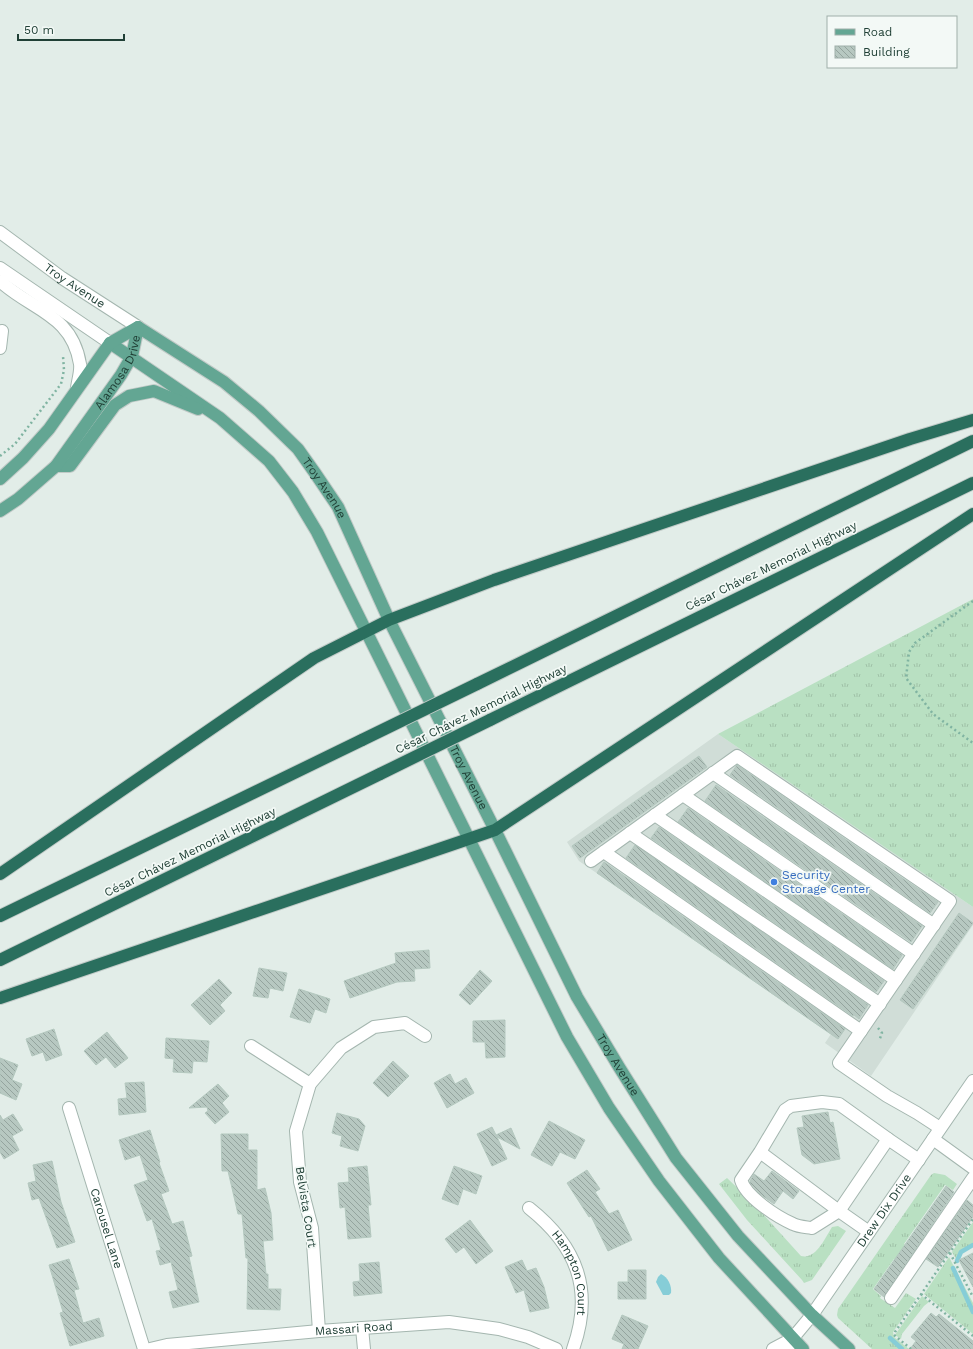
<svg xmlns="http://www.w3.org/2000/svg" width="973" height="1349" font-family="'Work Sans',sans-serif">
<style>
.built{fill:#d0ddd7}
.grass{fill:url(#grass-tufts)}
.water{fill:#86cdd7}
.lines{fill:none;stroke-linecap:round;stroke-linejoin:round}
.stream{stroke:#86cdd7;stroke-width:4.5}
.building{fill:url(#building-back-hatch);stroke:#b4c8bf}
.minor-casing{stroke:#a4b6af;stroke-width:14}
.major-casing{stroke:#c1cac7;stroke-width:14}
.highway-casing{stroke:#c1cac7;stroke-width:14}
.path{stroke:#80b4a2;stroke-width:2.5;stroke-dasharray:2 3;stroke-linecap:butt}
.minor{stroke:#fff;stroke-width:12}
.major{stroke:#63a693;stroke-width:12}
.highway{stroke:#2a6f5e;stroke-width:12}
.highway-bridge-casing{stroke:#c1cac7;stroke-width:14;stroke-linecap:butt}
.highway-bridge{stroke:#2a6f5e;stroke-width:12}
.shop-dot{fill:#3f7fe0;stroke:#f3f9f6;stroke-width:1.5}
.labels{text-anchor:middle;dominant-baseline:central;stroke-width:3.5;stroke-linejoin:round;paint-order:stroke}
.street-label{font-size:12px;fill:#204036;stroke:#f3f9f6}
.shop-label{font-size:12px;fill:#366cbe;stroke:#f3f9f6;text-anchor:start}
</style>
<defs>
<pattern id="grass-tufts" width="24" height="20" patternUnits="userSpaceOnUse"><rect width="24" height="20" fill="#b9e0c2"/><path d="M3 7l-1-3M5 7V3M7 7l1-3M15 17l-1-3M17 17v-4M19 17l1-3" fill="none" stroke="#9fc1a7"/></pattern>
<pattern id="building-back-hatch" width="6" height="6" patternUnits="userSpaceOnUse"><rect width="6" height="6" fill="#b7c8c1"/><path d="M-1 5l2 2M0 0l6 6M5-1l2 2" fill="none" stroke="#94a49e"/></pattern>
</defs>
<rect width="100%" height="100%" fill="#e2ede8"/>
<path class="built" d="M718 734 973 907V925L871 1076 825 1043 831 1034 579 861 567 842Z"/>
<g class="grass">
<path d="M973 599V907L718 734Z"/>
<path d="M934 1173 945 1175 957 1184 953 1190 945 1185 904 1244 909 1248 903 1265 894 1259 873 1289 881 1296 880 1298 895 1308 906 1293 916 1299 893 1332 894 1337 909 1349H872L838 1318 837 1315 838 1309 931 1175Z"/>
<path d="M727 1178 751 1201 801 1256C816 1260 825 1238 832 1227L838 1226 846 1231 812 1280 804 1283 802 1280 747 1220 719 1184Z"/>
<path d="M973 1222V1243L960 1251 956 1259 952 1252Z"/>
<path d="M949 1257 973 1303V1334L924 1294Z"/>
<path d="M922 1296 929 1302 924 1306 902 1334 901 1339 895 1335Z"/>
</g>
<path class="water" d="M661 1274C668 1277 672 1286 671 1293L669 1295H663L656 1282 658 1277Z"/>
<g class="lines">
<g class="stream">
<path d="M957 1261 961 1252 973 1245"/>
<path d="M953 1268 973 1312"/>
<path d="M890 1338 902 1349"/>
</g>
</g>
<g class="building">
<path d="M699 756 707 767 580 858 572 846Z"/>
<path d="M737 765 893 872 938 902 930 913 730 775Z"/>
<path d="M716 785 922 926 911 942 705 801Z"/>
<path d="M688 808 902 955 893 969 678 822Z"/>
<path d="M659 827 884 981 876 992 651 838Z"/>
<path d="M635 845 868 1005 859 1019 854 1015 853 1016 626 858Z"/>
<path d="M604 862 845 1029 838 1039 597 873Z"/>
<path d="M959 913 973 923 913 1009 900 1000Z"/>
<path d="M429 950 430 968 414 969 415 981 397 982 350 998 344 981 396 963 395 953Z"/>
<path d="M259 968 287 973 283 991 270 988 268 998 253 996Z"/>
<path d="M480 970 492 981 470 1005 459 995Z"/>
<path d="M219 979 232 993 220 1005 225 1011 210 1025 191 1005Z"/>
<path d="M299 989 330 999 326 1013 315 1009 310 1023 290 1017Z"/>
<path d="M505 1020V1057L486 1058 485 1042H473V1021Z"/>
<path d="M54 1029 62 1055 46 1061 43 1052 32 1056 26 1039Z"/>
<path d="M107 1032 128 1058 115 1068 106 1057 96 1065 84 1051Z"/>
<path d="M166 1038 209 1041 207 1062 193 1061 192 1073 173 1072 174 1059 165 1058Z"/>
<path d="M0 1058 18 1065 12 1080 22 1084 16 1100 0 1093Z"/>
<path d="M393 1061 409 1076 388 1097 373 1083Z"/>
<path d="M450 1074 455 1084 466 1078 474 1093 447 1108 434 1083Z"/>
<path d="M144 1082 146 1112 119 1115 118 1099 127 1098 125 1083Z"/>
<path d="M218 1084 229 1096 222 1103 229 1112 215 1124 205 1113 208 1111 207 1107 189 1108Z"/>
<path d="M828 1112 830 1123 833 1122 840 1159 814 1164 802 1155 797 1128 804 1127 802 1116Z"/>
<path d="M337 1113 359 1119 365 1126 358 1151 340 1146 342 1136 332 1133Z"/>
<path d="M13 1114 23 1130 12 1136 19 1150 4 1159 0 1152V1115L3 1120Z"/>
<path d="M549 1121 585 1140 575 1159 560 1152 552 1166 531 1155Z"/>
<path d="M492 1127 496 1135 511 1128 520 1149 497 1137 507 1159 492 1166 477 1134Z"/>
<path d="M150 1130 160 1162 159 1163 169 1191 161 1194 172 1224 183 1221 192 1256 189 1257 199 1302 173 1308 169 1292 178 1290 171 1262 160 1265 156 1251 161 1250 152 1219 147 1221 134 1185 148 1180 140 1155 125 1160 119 1140Z"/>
<path d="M221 1134H248V1150H257V1190L265 1188 271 1213 273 1240 263 1241 266 1274H268V1289H281L280 1310 247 1309 248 1258H246L242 1214H238L228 1171H222Z"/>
<path d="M52 1161 61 1202 75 1242 57 1248 39 1198 32 1200 28 1183 36 1181 33 1165Z"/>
<path d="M367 1166 371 1205H368L371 1237 348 1239 345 1207 340 1208 338 1183 349 1182 348 1168Z"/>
<path d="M454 1166 482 1176 476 1194 463 1189 458 1205 442 1199Z"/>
<path d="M587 1170 600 1189 595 1192 609 1214 618 1210 632 1240 608 1251 591 1216 589 1217 567 1183Z"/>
<path d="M772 1171 799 1191 793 1199 783 1191 774 1204 760 1194 750 1183V1181L754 1174 764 1181Z"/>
<path d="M946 1186 954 1192 884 1297 874 1289Z"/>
<path d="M967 1200 973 1205V1217L938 1267 926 1259Z"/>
<path d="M470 1220 493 1251 476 1264 464 1247 456 1253 445 1239Z"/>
<path d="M973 1253V1287L959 1260Z"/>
<path d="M69 1259 79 1289 74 1290 83 1323 99 1318 104 1336 70 1346 60 1313 63 1312 49 1265Z"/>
<path d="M522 1260 527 1271 536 1268 544 1287 549 1308 530 1312 524 1290 516 1293 505 1267Z"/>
<path d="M379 1262 382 1293 354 1296 353 1282 360 1281 359 1264Z"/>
<path d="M628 1270H646V1299H618V1282H628Z"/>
<path d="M931 1313 936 1317 939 1314 973 1341V1349H910L916 1341 911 1337Z"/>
<path d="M622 1315 648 1326 638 1349H622L624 1344 612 1339Z"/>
</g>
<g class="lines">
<defs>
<g id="minor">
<path id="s1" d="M0 232 62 278 138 327"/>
<path d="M0 268 110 343"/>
<path d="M0 281C31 310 72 314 80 364 81 371 78 380 77 388"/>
<path d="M0 348 2 331"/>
<path d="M713 773 934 925"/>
<path d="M683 795 914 954"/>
<path d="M655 815 896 980"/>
<path d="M630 833 880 1004"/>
<path d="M604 852 861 1031"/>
<path d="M591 861 737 756 950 901 839 1063 887 1096 917 1113 940 1128"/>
<path d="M251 1046 310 1084"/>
<path id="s2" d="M69 1108 144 1349"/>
<path d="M933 1139 973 1168"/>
<path d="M760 1152 741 1180C746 1197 777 1217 793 1224 799 1227 806 1227 812 1228L839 1211 760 1152 785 1110 791 1106 822 1102 839 1104 888 1139"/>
<path id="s3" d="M529 1208C577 1246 594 1290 573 1349"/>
<path d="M869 1232 839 1211 888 1139 919 1160"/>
<path d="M891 1298 973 1178"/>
<path d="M362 1328 364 1349"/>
<path d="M319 1331 312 1228 300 1182 296 1131 310 1084 341 1048 374 1027 405 1023 425 1036"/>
<path id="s4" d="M150 1349 167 1345 319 1331 449 1322 499 1329 528 1337 556 1349"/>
<path d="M773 1349 792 1339"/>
<path id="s5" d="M788 1349 792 1339 812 1315 973 1081"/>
</g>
<g id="major">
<path id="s6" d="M138 327 224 382 259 411 298 449 315 473 338 507 389 620 495 830 577 997 619 1067 676 1158 738 1236 812 1315 849 1349"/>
<path d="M110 343 220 418 269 461 293 492 317 532 567 1037 609 1108 659 1181 719 1258 803 1349"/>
<path d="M56 466H70L115 405 129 396 154 391 198 409"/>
<path d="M0 479 23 458 49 429 110 343 138 327"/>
<path id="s7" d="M0 511 18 499 56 466 121 375 132 356 138 327"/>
</g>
<g id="highway">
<path d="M477 684 973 441"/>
<path d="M490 720 973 483"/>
<path d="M0 874 314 658 389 620 494 580 910 439 973 420"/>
<path d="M0 916 362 740"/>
<path d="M0 960 380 774"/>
<path d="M0 998 495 830 973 514"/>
</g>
</defs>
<use href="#minor" class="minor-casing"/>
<use href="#major" class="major-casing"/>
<use href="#highway" class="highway-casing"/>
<g class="path">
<path d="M0 456 15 444 61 384 64 370 63 356"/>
<path d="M973 601 915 643 909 652 906 678 933 714 973 743"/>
<path d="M878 1028 882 1033 879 1041"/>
<path d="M950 1253 973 1297"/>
<path d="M921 1294 973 1336"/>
<path d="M911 1349 894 1335 895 1332 973 1219"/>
</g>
<use href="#minor" class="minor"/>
<use href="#major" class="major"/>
<use href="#highway" class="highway"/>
<defs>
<g id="highway-bridge">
<path d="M362 740 477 684"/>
<path d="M380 774 490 720"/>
</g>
</defs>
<use href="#highway-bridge" class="highway-bridge-casing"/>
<use href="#highway-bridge" class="highway-bridge"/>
</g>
<circle class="shop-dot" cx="774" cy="882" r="4"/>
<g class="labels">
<g class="street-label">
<text stroke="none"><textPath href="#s1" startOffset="92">Troy Avenue</textPath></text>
<text stroke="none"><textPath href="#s7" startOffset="185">Alamosa Drive</textPath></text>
<text stroke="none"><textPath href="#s6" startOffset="249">Troy Avenue</textPath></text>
<text transform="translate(771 566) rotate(-26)">César Chávez Memorial Highway</text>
<text transform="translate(481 709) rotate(-26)">César Chávez Memorial Highway</text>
<text stroke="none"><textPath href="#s6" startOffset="573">Troy Avenue</textPath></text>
<text transform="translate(190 852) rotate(-26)">César Chávez Memorial Highway</text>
<text stroke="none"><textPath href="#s6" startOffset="897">Troy Avenue</textPath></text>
<text transform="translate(306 1207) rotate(81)">Belvista Court</text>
<text stroke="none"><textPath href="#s5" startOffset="169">Drew Dix Drive</textPath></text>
<text stroke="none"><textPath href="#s2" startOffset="126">Carousel Lane</textPath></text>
<text stroke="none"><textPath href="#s3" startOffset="80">Hampton Court</textPath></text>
<text stroke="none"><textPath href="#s4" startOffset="205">Massari Road</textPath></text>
</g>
<g class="shop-label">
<text x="782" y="875">Security<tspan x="782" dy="14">Storage Center</tspan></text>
</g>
</g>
<rect x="827" y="16" width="130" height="52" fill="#f3f9f6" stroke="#9fafa9"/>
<rect x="835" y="29" width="20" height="6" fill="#63a693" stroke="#9fafa9"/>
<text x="863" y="36" font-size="12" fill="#204036">Road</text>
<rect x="835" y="46" width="20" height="12" fill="url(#building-back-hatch)" stroke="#9fafa9"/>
<text x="863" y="56" font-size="12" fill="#204036">Building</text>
<path d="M18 34v6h106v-6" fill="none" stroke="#204036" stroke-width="2"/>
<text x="24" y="34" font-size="12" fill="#204036" stroke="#f3f9f6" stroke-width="3" paint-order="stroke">50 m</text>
</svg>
